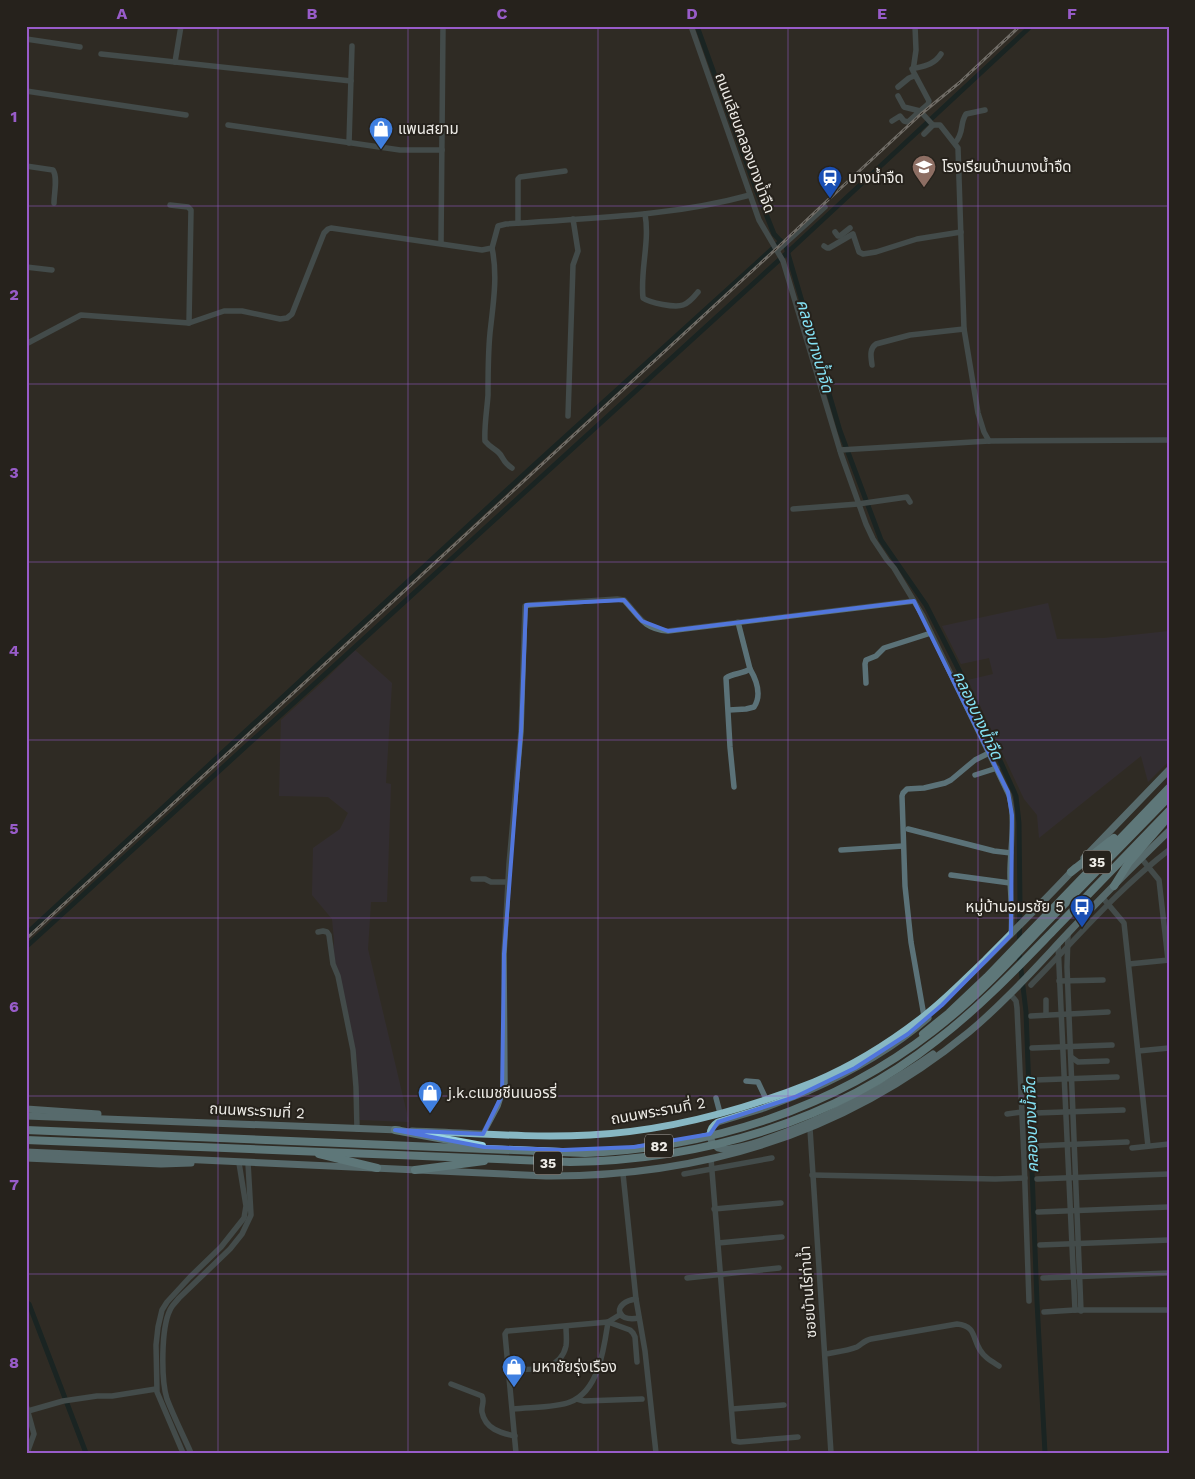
<svg xmlns="http://www.w3.org/2000/svg" width="1195" height="1479" font-family="'Work Sans','Noto Sans Thai',sans-serif">
<style>
.industrial{fill:#373041}
.lines{fill:none;stroke-linecap:round;stroke-linejoin:round}
.canal{stroke:#001c21;stroke-width:5}
.minor{stroke:#5b7278;stroke-width:5.5}
.major{stroke:#87b7c3;stroke-width:7}
.highway{stroke:#98d3e1;stroke-width:8}
.rail-casing{stroke:#bebbb6;stroke-width:3}
.rail{stroke:#26221c;stroke-width:1;stroke-dasharray:4;stroke-linecap:butt}
.major-bridge{stroke:#87b7c3;stroke-width:7}
.highway-bridge{stroke:#98d3e1;stroke-width:8}
.marked{fill:none;stroke:#5176dc;stroke-width:4;stroke-linejoin:round}
.grid{fill:none;stroke:#985cc9;stroke-width:1;stroke-opacity:0.55}
.labels{text-anchor:middle;dominant-baseline:central;stroke-width:4;stroke-linejoin:round;paint-order:stroke}
.shield{fill:#26221c;stroke:#b2afaa;stroke-width:1}
.shield-label{font-size:14px;font-weight:bold;fill:#eeece7}
.poi-label{font-size:15px;fill:#eeece7;stroke:#26221c;text-anchor:start}
.street-label{font-size:15px;fill:#eeece7;stroke:#26221c}
.water-label{font-size:16px;font-style:italic;fill:#85e3f6;stroke:#26221c}
.neatline{fill:none;stroke:#985cc9;stroke-width:2}
.grid-label{font-size:16px;text-anchor:middle;font-weight:bold;fill:#985cc9}
</style>
<rect width="100%" height="100%" fill="#302c25"/>
<g class="industrial">
<path d="M1048 603 1057 639 1104 638 1169 631V761L1148 782 1141 756 1039 838 1037 815 1024 799 968 680 993 674 989 658 961 664 942 626Z"/>
<path d="M355 650 392 683 386 783 391 784 387 902H371L368 949 409 1122 360 1120 357 1060 339 974 332 966 334 940 332 919 312 895 313 848 340 829 348 813 328 797 279 796 281 720 326 679Z"/>
</g>
<g class="lines">
<g class="canal">
<path d="M697 26 756 189 774 234 786 247 840 431 881 540 926 605 963 678 1016 796 1019 823 1020 904 1019 953 1026 1012 1037 1302 1045 1453"/>
<path d="M26 934 533 466 781 241"/>
<path d="M26 947 788 252 1031 26"/>
<path d="M26 1302 29 1304 86 1453"/>
</g>
<g class="minor">
<path d="M691 26 759 220 783 261 841 454 866 524 873 539 887 560 894 568 923 616 1009 795C1016 821 1010 847 1010 873 1010 893 1013 914 1011 935"/>
<path d="M915 26 916 50 913 71 929 101 928 104 920 111 933 125"/>
<path d="M26 39 80 47"/>
<path d="M101 54 351 81"/>
<path d="M175 62 181 26"/>
<path d="M912 69C924 66 934 65 941 54"/>
<path d="M898 87 909 78 914 76"/>
<path d="M26 91 186 115"/>
<path d="M892 121 900 116 904 121 908 122 920 111 904 107 898 96"/>
<path d="M228 125 400 150H442"/>
<path d="M924 134 933 125H940L958 148 964 329 978 413 984 432 989 441"/>
<path d="M349 143 352 46"/>
<path d="M955 143C965 131 959 125 966 114L985 110"/>
<path d="M26 166 53 170C58 178 54 193 54 203"/>
<path d="M170 205 188 207 191 210 189 323"/>
<path d="M645 214C650 242 640 270 643 298 650 303 675 308 683 305 689 303 694 297 698 292"/>
<path d="M518 223V179L520 177 565 171"/>
<path d="M835 232 838 236H840L850 228"/>
<path d="M441 243 443 26"/>
<path d="M824 246 827 248H829L853 234 859 252 863 254 876 252 917 239 961 232"/>
<path d="M492 248C498 276 493 305 490 333 488 353 488 374 488 395 487 410 484 426 485 441 489 446 493 448 498 452 504 457 502 462 512 468"/>
<path d="M779 249 825 207"/>
<path d="M26 267 52 270"/>
<path d="M26 344 81 315 189 323 224 311H242L280 319 287 318 292 314 324 233 328 229 331 228 482 250 492 248 498 226 506 224C588 218 670 217 750 195"/>
<path d="M872 365C871 357 869 349 876 344L910 335 964 329"/>
<path d="M568 416 573 265 578 251 573 219"/>
<path d="M840 450 989 441 1169 440"/>
<path d="M793 509 858 504 907 497 910 502"/>
<path d="M866 683 865 664 866 660 876 656 884 648 931 633"/>
<path d="M729 710 746 709 754 707C762 695 757 681 750 669"/>
<path d="M975 775 997 768"/>
<path d="M734 787 730 747 726 678C733 673 743 674 750 669L738 622"/>
<path d="M908 829 994 851 1011 853"/>
<path d="M841 850 903 846"/>
<path d="M1141 858 1159 880 1168 960"/>
<path d="M951 875 1010 883"/>
<path d="M473 879H485L491 882H508"/>
<path d="M1102 897 1124 923 1148 1146"/>
<path d="M318 932 323 931 327 932 329 935 333 964 338 976 353 1050 356 1087 357 1129"/>
<path d="M1068 933 1067 967 1081 1311"/>
<path d="M1058 944 1075 1310"/>
<path d="M1129 964 1169 960"/>
<path d="M1059 981 1103 980"/>
<path d="M1031 985C1076 939 1118 889 1169 850"/>
<path d="M1010 994 1016 1001 1017 1008 1024 1158 1029 1301"/>
<path d="M1046 1000V1015"/>
<path d="M924 1016 911 942 905 886 902 796 903 793 907 789 924 788 945 783 951 780 975 760 989 753"/>
<path d="M1031 1016 1108 1012"/>
<path d="M1032 1048 1112 1045"/>
<path d="M1138 1051 1169 1048"/>
<path d="M1071 1057 1078 1062 1107 1061"/>
<path d="M1035 1080 1117 1077"/>
<path d="M746 1081 758 1082 766 1099"/>
<path d="M716 1098 720 1113"/>
<path d="M1035 1113 1123 1110"/>
<path d="M1007 1114 1022 1112"/>
<path d="M810 1129 831 1453"/>
<path d="M483 1134 498 1106 505 1084 504 954 509 864 521 731 525 606 529 605 617 599 624 600C639 616 643 629 668 631L914 601"/>
<path d="M1036 1146 1127 1142"/>
<path d="M1132 1148 1169 1144"/>
<path d="M711 1159 734 1441 740 1442 798 1437"/>
<path d="M623 1174 636 1299 645 1351 656 1453"/>
<path d="M684 1174 772 1158"/>
<path d="M812 1175 995 1179 1025 1178"/>
<path d="M1037 1179 1169 1174"/>
<path d="M714 1209 781 1203"/>
<path d="M1038 1212 1169 1207"/>
<path d="M718 1243 782 1237"/>
<path d="M1040 1245 1169 1240"/>
<path d="M687 1278 779 1268"/>
<path d="M1043 1278 1169 1273"/>
<path d="M636 1299C613 1302 614 1323 639 1318"/>
<path d="M1044 1312 1075 1310H1169"/>
<path d="M825 1354C835 1352 847 1351 857 1347 862 1344 865 1340 871 1339L957 1324C976 1326 972 1337 980 1350 985 1358 991 1361 999 1366"/>
<path d="M509 1370C529 1369 560 1373 566 1346 567 1340 566 1333 566 1327"/>
<path d="M451 1384 482 1396C485 1402 481 1406 482 1412 485 1429 501 1433 515 1436"/>
<path d="M577 1399 584 1401 642 1399"/>
<path d="M26 1405 34 1434 27 1453"/>
<path d="M513 1409C529 1407 556 1408 570 1402 599 1391 604 1348 608 1322L621 1314"/>
<path d="M732 1409 784 1405"/>
<path d="M28 1411 63 1401 97 1396H112L156 1389"/>
<path d="M183 1453 157 1392 156 1345 158 1327 162 1310 167 1302 190 1277 221 1247 244 1218 246 1206 239 1163"/>
<path d="M191 1453C183 1435 174 1417 167 1399 161 1380 161 1328 170 1310 172 1305 176 1302 179 1298L230 1249 242 1234 251 1215 248 1163"/>
<path d="M516 1453 505 1334 507 1331 608 1322 630 1330 633 1333 635 1337 637 1362"/>
</g>
<g class="major">
<path d="M1084 858 1169 770"/>
<path d="M808 1091C851 1072 892 1049 928 1018"/>
<path d="M26 1109 98 1114"/>
<path d="M26 1116 399 1130"/>
<path d="M816 1120C857 1101 896 1080 933 1054"/>
<path d="M412 1131C471 1133 531 1138 590 1135 665 1131 744 1110 814 1082 852 1066 892 1041 924 1016 946 999 965 979 985 960 1016 929 1046 899 1075 868"/>
<path d="M26 1152 546 1176C704 1177 846 1133 969 1032 1005 1002 1036 967 1068 933 1101 898 1135 864 1169 831"/>
<path d="M26 1158 161 1164 191 1163"/>
</g>
<g class="highway">
<path d="M1071 872 1114 838"/>
<path d="M1114 886 1129 862 1163 823 1169 815"/>
<path d="M923 1034 949 1013 987 977 1169 788"/>
<path d="M395 1130 482 1146"/>
<path d="M319 1154 377 1168"/>
<path d="M415 1170 484 1161"/>
</g>
<defs>
<path id="rail" d="M26 939 776 249 830 198 921 114 959 83 1020 26"/>
</defs>
<use href="#rail" class="rail-casing"/>
<use href="#rail" class="rail"/>
<path class="major-bridge" d="M808 1091 764 1108 718 1122C707 1129 708 1141 718 1148 736 1154 797 1128 816 1120"/>
<g class="highway-bridge">
<path d="M26 1130 585 1153C710 1148 834 1108 933 1031 974 1000 1009 962 1045 924 1086 882 1128 839 1169 797"/>
<path d="M26 1140 570 1162C701 1160 834 1122 937 1040 980 1007 1016 969 1053 931 1092 891 1130 851 1169 811"/>
</g>
</g>
<path d="M0 0H1195V1479H0ZM624 600 642 621 668 631 914 601 1008 792 1012 815 1011 935 942 1005 908 1034 855 1068 795 1097 718 1122 710 1134 634 1147 563 1150 484 1147 395 1130 483 1134 502 1095 504 954 521 731 526 605Z" fill="#302c25" fill-opacity=".55" fill-rule="evenodd"/>
<path class="marked" d="M624 600 642 621 668 631 914 601 1008 792 1012 815 1011 935 942 1005 908 1034 855 1068 795 1097 718 1122 710 1134 634 1147 563 1150 484 1147 395 1130 483 1134 502 1095 504 954 521 731 526 605Z"/>
<path class="grid" d="M218 26V1453M408 26V1453M598 26V1453M788 26V1453M978 26V1453M26 206H1169M26 384H1169M26 562H1169M26 740H1169M26 918H1169M26 1096H1169M26 1274H1169"/>
<defs>
<symbol id="shop-pin" viewBox="-11 -11 22 30"><path d="M0 17L-7.5 6A9.5 9.5 0 1 1 7.5 6Z" fill="#3f7fe0" stroke="#26221c"/><path d="M-5-2.5h2.3a2.7 3.5 0 0 1 5.4 0H5L5.5 6h-11ZM-1.5-2.5h3a1.5 2.3 0 0 0-3 0Z" fill="#fff"/></symbol>
<symbol id="school-pin" viewBox="-11 -11 22 30"><path d="M0 17L-7.5 6A9.5 9.5 0 1 1 7.5 6Z" fill="#8d6e63" stroke="#26221c"/><path d="M0-5L7-2L0 1L-7-2ZM-4 1L0 2.5L4 1V4Q0 6-4 4Z" fill="#fff"/></symbol>
<symbol id="station-pin" viewBox="-11 -11 22 30"><path d="M0 17L-7.5 6A9.5 9.5 0 1 1 7.5 6Z" fill="#1a4fb4" stroke="#26221c"/><path d="M-3-6H3Q5-6 5-4V2Q5 4 3 4L4.5 6H3L1.5 4h-3L-3 6H-4.5L-3 4Q-5 4-5 2V-4Q-5-6-3-6ZM-3.5-4v3h7v-3ZM-3.5 1v1.5H-2V1ZM2 1v1.5H3.5V1Z" fill="#fff"/></symbol>
<symbol id="bus-pin" viewBox="-11 -11 22 30"><path d="M0 17L-7.5 6A9.5 9.5 0 1 1 7.5 6Z" fill="#1a4fb4" stroke="#26221c"/><path d="M-5-6H5V4H4V6H2V4H-2V6H-4V4H-5ZM-3.5-4V0h7V-4ZM-3.5 1.2v1.5H-2V1.2ZM2 1.2v1.5H3.5V1.2Z" fill="#fff"/></symbol>
</defs>
<g fill-rule="evenodd">
<use href="#shop-pin" x="367" y="115" width="28" height="38"/>
<use href="#school-pin" x="910" y="153" width="28" height="38"/>
<use href="#station-pin" x="816" y="164" width="28" height="38"/>
<use href="#bus-pin" x="1068" y="893" width="28" height="38"/>
<use href="#shop-pin" x="416" y="1079" width="28" height="38"/>
<use href="#shop-pin" x="500" y="1353" width="28" height="38"/>
</g>
<g class="labels">
<g class="shield">
<rect x="1083" y="850.5" width="28" height="23" rx="4"/>
<rect x="645" y="1134.5" width="28" height="23" rx="4"/>
<rect x="534" y="1151.5" width="28" height="23" rx="4"/>
</g>
<g class="shield-label">
<text x="1097" y="862">35</text>
<text x="659" y="1146">82</text>
<text x="548" y="1163">35</text>
</g>
<g class="poi-label">
<text x="398" y="129">แพนสยาม</text>
<text x="942" y="167">โรงเรียนบ้านบางนํ้าจืด</text>
<text x="848" y="178">บางน้ำจืด</text>
<text x="1064" y="907" text-anchor="end">หมู่บ้านอมรชัย 5</text>
<text x="448" y="1093">j.k.cแมชชีนเนอรรี่</text>
<text x="532" y="1367">มหาชัยรุ่งเรือง</text>
</g>
<g class="street-label">
<text transform="translate(745 143) rotate(70)">ถนนเลียบคลองบางน้ำจืด</text>
<text transform="translate(257 1111) rotate(3)">ถนนพระรามที่ 2</text>
<text transform="translate(658 1111) rotate(-10)">ถนนพระรามที่ 2</text>
<text transform="translate(808 1292) rotate(-94)">ซอยบ้านไร่ท่าน้ำ</text>
</g>
<g class="water-label">
<text transform="translate(815 346) rotate(74)">คลองบางน้ำจืด</text>
<text transform="translate(978 715) rotate(65)">คลองบางน้ำจืด</text>
<text transform="translate(1031 1125) rotate(-92)">คลองบางน้ำจืด</text>
</g>
</g>
<rect width="1195" height="1479" fill="none" stroke="#26221c" stroke-width="55"/>
<rect x="28" y="28" width="1140" height="1424" class="neatline"/>
<g class="grid-label">
<text x="122" y="19">A</text>
<text x="312" y="19">B</text>
<text x="502" y="19">C</text>
<text x="692" y="19">D</text>
<text x="882" y="19">E</text>
<text x="1072" y="19">F</text>
<text x="14" y="122">1</text>
<text x="14" y="300">2</text>
<text x="14" y="478">3</text>
<text x="14" y="656">4</text>
<text x="14" y="834">5</text>
<text x="14" y="1012">6</text>
<text x="14" y="1190">7</text>
<text x="14" y="1368">8</text>
</g>
</svg>
